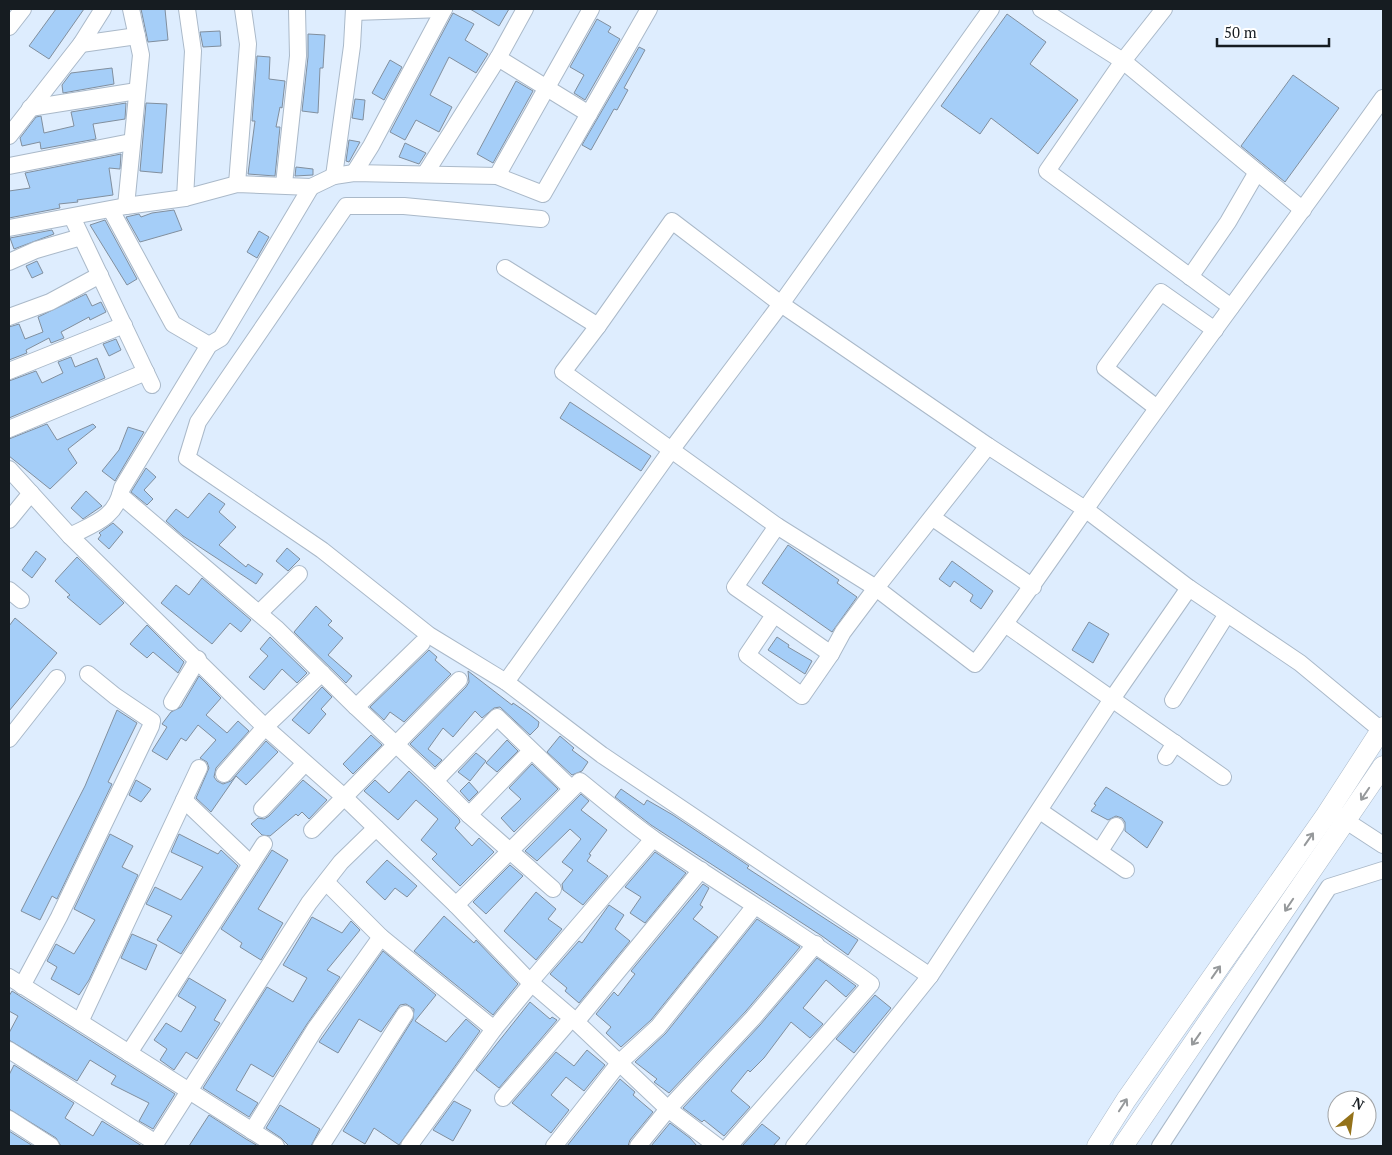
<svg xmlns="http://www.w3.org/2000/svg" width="1392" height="1155" font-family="'PT Serif',serif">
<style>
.building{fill:#a5cef8;stroke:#818f9e}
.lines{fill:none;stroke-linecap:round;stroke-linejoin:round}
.minor-casing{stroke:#aab9c9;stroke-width:18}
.major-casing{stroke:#aab9c9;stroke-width:21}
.minor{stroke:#fff;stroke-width:16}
.major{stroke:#fff;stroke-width:20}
.oneway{stroke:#96999b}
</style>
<rect width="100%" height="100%" fill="#deedfe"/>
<g class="building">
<path d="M56 9H84L49 59 29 46Z"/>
<path d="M141 9H165L168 40 148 42Z"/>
<path d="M470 9H509L499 26Z"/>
<path d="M453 13 474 24 465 40 488 54 476 73 449 57 430 95 452 107 439 132 416 120 405 140 390 132Z"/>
<path d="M1007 14 1046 42 1030 64 1078 100 1038 154 991 118 980 134 941 106Z"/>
<path d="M597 19 611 27 608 32 620 39 585 100 574 93 584 75 570 67Z"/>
<path d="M220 31 221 46 203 47 200 32Z"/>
<path d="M308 34 325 35 323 68H320L318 113 302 111 308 57Z"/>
<path d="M639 47 645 50 624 88 628 90 617 110 614 109 591 150 582 145Z"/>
<path d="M257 56 270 57 269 79 285 81 282 108 280 107 276 127H280L275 176 248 174 255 121H252Z"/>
<path d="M390 60 402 67 384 100 372 93Z"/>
<path d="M112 68 114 84 63 93 62 85 71 73Z"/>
<path d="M1293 75 1339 108 1285 182 1241 146Z"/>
<path d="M516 81 533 91 493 163 477 154Z"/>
<path d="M355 99 365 100 363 120 352 118Z"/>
<path d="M126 103 125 119 93 124 96 139 41 149 40 142 22 146 20 138 36 117 41 116 44 133 74 126 71 112Z"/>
<path d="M146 103 167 104 162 173 140 171Z"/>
<path d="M349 140 360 142 349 162 346 161Z"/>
<path d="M405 143 426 153 419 164 399 157Z"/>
<path d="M121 154 120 169 109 168 113 195 77 200 78 202 59 204 60 208 9 218V191L30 188 25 173Z"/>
<path d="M296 167 313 169V175L295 176Z"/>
<path d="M174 210 182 230 140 242 126 217 139 214 141 217 152 213Z"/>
<path d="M105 220 137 279 127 285 90 225Z"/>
<path d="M52 230 54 234 14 249 10 238Z"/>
<path d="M259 231 269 237 257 258 247 252Z"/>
<path d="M37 261 43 273 32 278 26 266Z"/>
<path d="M86 294 92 306 101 302 106 312 90 320 89 317 61 332 64 338 51 343 49 338 26 350 27 353 9 360V327L19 324 25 339 43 332 38 317Z"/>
<path d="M116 339 121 350 109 356 103 344Z"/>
<path d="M71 357 75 367 97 358 105 378 9 418V381L36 371 42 383 63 373 58 362Z"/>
<path d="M570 402 651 456 641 471 560 418Z"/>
<path d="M47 424 57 440 93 424 96 427 68 449 77 463 50 489 9 456V439Z"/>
<path d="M128 427 144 432 115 481 102 471 119 450Z"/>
<path d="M146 468 156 477 144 490 153 499 147 505 131 492Z"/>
<path d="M86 491 102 506 83 519 71 508Z"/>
<path d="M209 493 225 504 219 512 236 527 219 545 246 567 248 564 263 574 256 584 183 536 166 521 176 509 188 518Z"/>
<path d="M113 523 123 532 109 549 98 539 101 535 99 533Z"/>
<path d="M788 545 839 580 837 583 857 597 832 632 762 583Z"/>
<path d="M287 548 300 559 288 571 276 561Z"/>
<path d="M36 551 46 559 32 578 22 570Z"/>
<path d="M77 557 124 603 100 625 67 597 70 595 55 581Z"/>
<path d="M952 561 993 591 981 609 970 601 973 595 954 581 950 587 939 579Z"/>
<path d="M202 578 251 620 241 632 230 623 212 644 161 603 176 585 189 595Z"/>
<path d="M316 606 332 621 328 625 343 638 328 655 352 676 346 683 294 632Z"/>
<path d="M15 618 57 653 9 711V626Z"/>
<path d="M1089 622 1109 634 1093 663 1072 650Z"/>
<path d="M147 625 184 662 178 673 153 652 147 658 130 644Z"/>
<path d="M270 637 307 673 297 683 282 669 264 690 249 677 268 656 260 649Z"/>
<path d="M777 637 789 645 788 647 812 661 805 674 768 650Z"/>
<path d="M429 650 437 657 435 660 451 674 404 722 390 712 384 720 370 707Z"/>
<path d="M468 671 512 705 513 703 529 714 539 722 538 727 530 735 500 707 494 708 482 718 475 711 453 737 443 728 428 749 442 760 435 767 410 744 466 687 469 682Z"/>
<path d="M199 676 221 698 206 715 227 733 238 721 249 731 216 768 214 777 217 781 223 784 231 781 266 741 278 752 246 785 236 776 211 812 196 798 209 768 207 762 200 758 216 740 198 725 186 741 181 738 167 760 152 751 167 727 162 724 171 712 181 707Z"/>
<path d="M322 687 332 697 321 709 326 714 309 734 292 720Z"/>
<path d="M117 710 137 723 108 782 112 784 57 899 52 896 40 920 21 911 85 786Z"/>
<path d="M371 735 382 745 353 774 343 764Z"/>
<path d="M560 736 574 748 572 750 588 762 582 771 572 775 547 752Z"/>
<path d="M507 740 518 751 497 772 486 763Z"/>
<path d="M476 753 486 761 470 781 458 772Z"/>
<path d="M532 764 558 789 514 832 501 818 521 799 509 788Z"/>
<path d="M409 771 459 819 460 822 455 828 472 846 479 838 494 852 460 886 432 859 437 854 421 840 438 819 416 800 398 820 364 791 375 780 389 793Z"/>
<path d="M136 780 151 789 141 802 129 795Z"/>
<path d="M303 780 327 800 309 819 302 812 298 816 296 814 270 836 262 835 251 824 258 818 264 819 269 816Z"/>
<path d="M469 782 478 792 469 801 460 791Z"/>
<path d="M1106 787 1163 822 1147 848 1125 831V822L1122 818 1116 816 1108 820 1091 811 1096 805 1094 804Z"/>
<path d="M621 789 644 805 647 800 673 815 749 866 747 868 858 940 848 955 822 936 651 825 615 797Z"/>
<path d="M581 794 589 801 581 810 607 830 589 854 591 855 587 861 608 876 583 905 563 890 562 884 573 870 562 862 581 839 570 829 537 861 525 851Z"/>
<path d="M110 834 133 846 122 867 138 875 89 980 79 995 51 979 57 967 47 961 56 944 74 954 95 920 74 909Z"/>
<path d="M179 834 218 854 221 850 238 866 181 954 157 940 172 916 146 904 155 887 181 900 203 867 171 852Z"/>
<path d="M272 850 288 860 258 909 283 923 261 960 240 947 242 943 221 929Z"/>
<path d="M655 852 686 873 645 923 630 913 641 897 625 887Z"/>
<path d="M387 860 417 886 407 897 395 888 385 900 366 882Z"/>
<path d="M510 865 523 876 486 914 473 902Z"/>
<path d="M703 884 709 888 700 905 703 907 693 919 718 937 651 1020 621 1047 606 1033 611 1027 596 1014 614 992 618 996 635 974 631 971Z"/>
<path d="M536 892 556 909 548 919 562 929 536 960 504 931Z"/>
<path d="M609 905 624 915 615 929 630 941 579 1003 565 991 567 988 550 974 579 941 582 943Z"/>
<path d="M444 916 474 943 476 940 518 984 493 1015 414 951Z"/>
<path d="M312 917 342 933 351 921 360 930 327 970 340 977 307 1024 273 1077 251 1064 236 1090 258 1103 249 1117 203 1088 267 987 293 1002 307 978 283 965Z"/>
<path d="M757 919 800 947 746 1011 669 1093 654 1082 657 1079 635 1062 666 1033Z"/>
<path d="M132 934 157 945 146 970 121 958Z"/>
<path d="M383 951 436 995 415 1021 446 1042 466 1019 480 1031 399 1145 374 1128 365 1144 343 1131 413 1019 414 1009 406 1004 400 1005 381 1032 359 1019 338 1053 319 1042Z"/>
<path d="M817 958 856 986 846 997 826 980 803 1008 823 1024 810 1038 791 1022 764 1058 750 1072 748 1070 731 1091 750 1107 724 1136 704 1120 702 1122 683 1108 760 1025Z"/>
<path d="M189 978 226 1000 214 1020 220 1023 197 1059 186 1052 174 1070 160 1060 167 1049 154 1040 166 1023 181 1032 196 1007 178 996Z"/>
<path d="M12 991 175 1094 153 1129 139 1121 149 1103 111 1084 116 1076 90 1060 77 1081 9 1040V1033L18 1016 9 1011V996Z"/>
<path d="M875 995 891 1008 854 1053 836 1039Z"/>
<path d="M530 1002 550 1019 552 1017 557 1020 499 1088 476 1070Z"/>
<path d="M587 1050 605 1065 584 1091 566 1077 551 1095 569 1110 551 1133 512 1103 556 1052 574 1066Z"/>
<path d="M14 1065 74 1103 65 1118 93 1136 102 1121 142 1146H61L56 1138 9 1109V1075Z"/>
<path d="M620 1079 635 1092 633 1095 653 1112 630 1140 628 1146H567Z"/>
<path d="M454 1101 471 1110 453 1141 433 1130Z"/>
<path d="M280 1105 320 1129 311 1146H289L281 1138 266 1128Z"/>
<path d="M209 1115 246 1139 258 1146H189Z"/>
<path d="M670 1123 690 1138 697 1146H651Z"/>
<path d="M762 1124 780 1138 773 1146H742Z"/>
<path d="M9 1131 33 1146H9Z"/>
</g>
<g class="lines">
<defs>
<g id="minor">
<path d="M1041 9 1123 61 1303 210"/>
<path d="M1164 9 1123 61 1047 171 1231 307"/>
<path d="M354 12 444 9"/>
<path d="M9 27 23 9"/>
<path d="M81 44 137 36"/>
<path d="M498 58 589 114"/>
<path d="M30 108 137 91"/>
<path d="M9 136 81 44 103 9"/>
<path d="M9 166 131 142"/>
<path d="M354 173 371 146 444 9"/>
<path d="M425 174 498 58 525 9"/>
<path d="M334 176 352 46 354 9"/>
<path d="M497 176 591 9"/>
<path d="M237 184 248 44 243 9"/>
<path d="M284 184 298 56 297 9"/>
<path d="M185 198 193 51 187 9"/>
<path d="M126 206 141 55 131 9"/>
<path d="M111 210 173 324 209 345"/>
<path d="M72 217 152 385"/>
<path d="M541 219 404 206H346L198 422 187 458 322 550 429 635 506 682 602 755 930 976"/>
<path d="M9 228 126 206 185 198 237 184 311 187 334 176 354 173 497 176 543 194 649 9"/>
<path d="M9 262 36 250 81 237"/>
<path d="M505 268 598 326"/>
<path d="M1190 277 1228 222 1257 172"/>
<path d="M9 317 50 302 100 275"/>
<path d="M9 371 124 325"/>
<path d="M1157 408 1105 368 1161 292 1215 330"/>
<path d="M9 429 146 372"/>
<path d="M9 469 70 536 265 727 343 796 456 905 530 982 572 1018 668 1109 717 1146"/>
<path d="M120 495 276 628 356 707 435 781 497 717 571 788"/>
<path d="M933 518 1033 587"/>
<path d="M9 520 31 493"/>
<path d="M777 526 735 587 831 654 843 632 876 588 988 446"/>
<path d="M70 536C95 523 116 518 122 488L209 345 221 338 311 187"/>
<path d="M9 590 21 600"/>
<path d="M259 613 299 574"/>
<path d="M774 615 747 655 802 696 831 654"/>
<path d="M1005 624 1223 777"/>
<path d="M506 682 672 449 781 304 991 9"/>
<path d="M1173 700 1227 614"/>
<path d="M172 702 198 659"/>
<path d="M356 707 422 643"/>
<path d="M1381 730 1300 663 1189 588 1085 509 988 446 781 304 672 221 598 326 563 372 777 526 876 588 975 664C1028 594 1077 520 1128 449 1212 332 1299 216 1383 98"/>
<path d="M9 739 57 678"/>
<path d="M1166 757 1175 743"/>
<path d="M224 774 265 727 322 673"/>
<path d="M435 781 469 815 553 889"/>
<path d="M184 800 251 864"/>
<path d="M262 809 305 763"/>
<path d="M1040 811 1126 870"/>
<path d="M469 815 531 751"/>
<path d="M1337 815 1383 845"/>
<path d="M312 830 459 680"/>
<path d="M1100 851 1116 826"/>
<path d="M326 882 381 937 494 1029"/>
<path d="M456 905 580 781C605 801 629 822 655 840 727 889 801 933 871 984L729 1146"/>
<path d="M9 977 276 1146"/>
<path d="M530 982 653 839"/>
<path d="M22 986 59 917 151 726 152 721 115 696 88 674"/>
<path d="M80 1022 199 768"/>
<path d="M576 1022 701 870"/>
<path d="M9 1050 156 1143"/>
<path d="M129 1053 264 844"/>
<path d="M503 1098 572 1018"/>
<path d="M9 1119 51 1146"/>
<path d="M252 1131 315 1029 381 937"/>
<path d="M154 1146 309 903 341 862 376 828"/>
<path d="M321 1146 405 1014"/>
<path d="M409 1146 494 1029 532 983"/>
<path d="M554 1146 620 1062 658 1027 754 907"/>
<path d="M638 1146 668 1109 753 1018 816 944"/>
<path d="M794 1146 930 976 1112 699 1189 588"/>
<path d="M1160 1146 1329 887 1383 870"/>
</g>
<g id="major">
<path d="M1097 1146 1126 1100 1326 815 1383 727"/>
<path d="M1123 1146 1383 766"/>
</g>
</defs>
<use href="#minor" class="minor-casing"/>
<use href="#major" class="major-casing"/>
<use href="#minor" class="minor"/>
<use href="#major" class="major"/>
</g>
<defs><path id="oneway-shaft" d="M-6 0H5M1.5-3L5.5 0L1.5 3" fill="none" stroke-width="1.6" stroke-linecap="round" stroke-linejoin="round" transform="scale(1.25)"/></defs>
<g class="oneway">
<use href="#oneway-shaft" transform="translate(1365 794) rotate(124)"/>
<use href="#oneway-shaft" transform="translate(1309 839) rotate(-55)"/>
<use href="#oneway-shaft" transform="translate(1289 905) rotate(124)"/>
<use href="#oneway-shaft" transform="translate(1216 972) rotate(-55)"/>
<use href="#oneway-shaft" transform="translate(1196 1039) rotate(125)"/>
<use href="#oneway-shaft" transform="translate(1123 1105) rotate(-57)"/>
</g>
<rect width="1392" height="1155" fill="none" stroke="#161c21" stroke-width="20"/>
<g transform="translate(1352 1115) rotate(29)"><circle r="24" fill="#ffffff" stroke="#a2a4a6"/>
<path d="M0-4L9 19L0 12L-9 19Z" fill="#94721a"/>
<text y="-8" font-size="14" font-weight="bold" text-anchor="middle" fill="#161c21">N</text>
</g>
<path d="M1217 38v8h112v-8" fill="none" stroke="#161c21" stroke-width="2.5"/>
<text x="1224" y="38" font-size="15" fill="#161c21" stroke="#ffffff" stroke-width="4" paint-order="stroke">50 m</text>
</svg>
